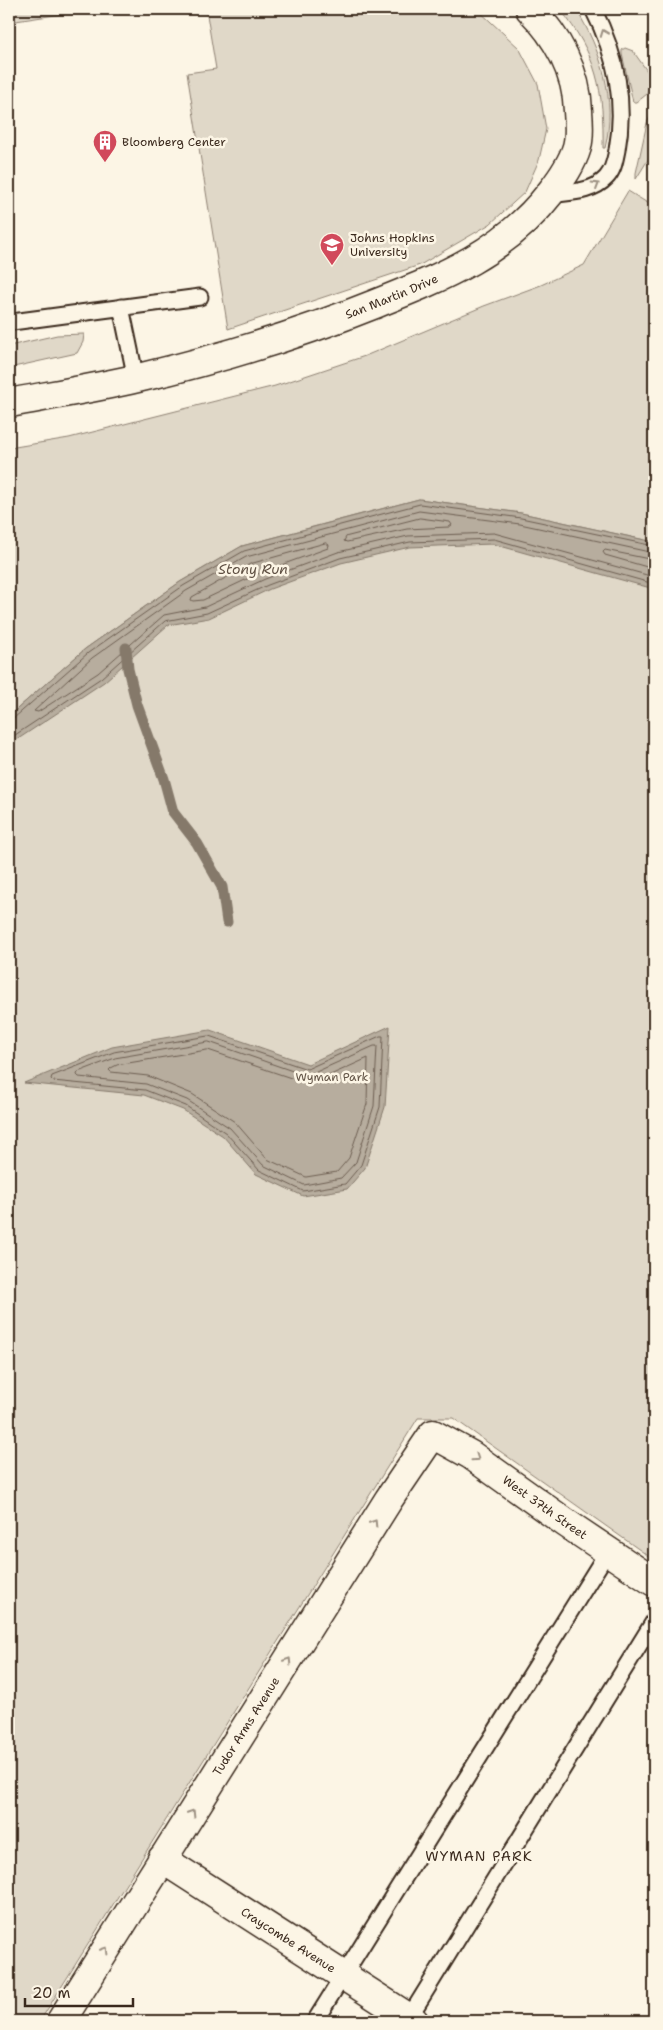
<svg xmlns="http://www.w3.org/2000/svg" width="663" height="2030" font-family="'Shantell Sans',sans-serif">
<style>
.green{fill:#e0d8c8;stroke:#8e8173}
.water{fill:#b7ad9e;stroke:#85796b}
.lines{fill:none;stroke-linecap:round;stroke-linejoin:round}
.shore{stroke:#6d5e51;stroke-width:1}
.stream{stroke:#85796b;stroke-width:11}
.service-casing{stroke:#3b2a1e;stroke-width:19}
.minor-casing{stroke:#3b2a1e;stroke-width:31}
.service{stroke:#fcf5e5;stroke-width:15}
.minor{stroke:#fcf5e5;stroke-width:28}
.oneway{stroke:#9c9082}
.labels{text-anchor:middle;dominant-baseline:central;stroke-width:5;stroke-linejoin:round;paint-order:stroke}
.poi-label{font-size:12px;fill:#3b2a1e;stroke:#fcf5e5;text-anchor:start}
.street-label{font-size:12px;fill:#3b2a1e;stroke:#fcf5e5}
.park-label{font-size:12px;fill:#645648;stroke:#fcf5e5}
.water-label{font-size:14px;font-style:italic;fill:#605144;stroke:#fcf5e5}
.neighbourhood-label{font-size:14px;letter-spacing:1px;fill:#3b2a1e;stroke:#fcf5e5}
</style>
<rect width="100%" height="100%" fill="#fcf5e5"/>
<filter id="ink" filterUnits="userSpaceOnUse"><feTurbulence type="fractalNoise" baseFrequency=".02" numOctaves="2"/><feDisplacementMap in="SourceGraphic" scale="10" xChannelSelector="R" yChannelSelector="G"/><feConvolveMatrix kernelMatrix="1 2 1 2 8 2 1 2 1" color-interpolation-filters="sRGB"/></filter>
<g filter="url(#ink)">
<g class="green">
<path d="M9 9H95L9 22Z"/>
<path d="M206 9H477L519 48 538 84 546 129 539 160 525 192 490 224 420 265 228 329 187 73 216 69Z"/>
<path d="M560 9H576C601 50 617 99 605 148H603C604 90 597 55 560 9Z"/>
<path d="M625 48 633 51 652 78 647 94 637 102H633L622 54V50Z"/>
<path d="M654 108V138L649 147 654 150 636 179V173L647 123Z"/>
<path d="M628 191 654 207V542L521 513 419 499 343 519 242 546 180 582 85 649 9 716V448L69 438 275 386 365 356 484 306 541 285 584 265Z"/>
<path d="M84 334 83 342 77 353 9 368V346L57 335Z"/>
<path d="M457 524 654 572V1560L453 1418H418L40 2021H9V736L157 615Z"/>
</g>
<g class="water">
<path d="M419 499 521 513 654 542V589L493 544 410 547 341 563 270 589 209 618 168 625 104 682 9 745V716L85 649 180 582 242 546Z"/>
<path d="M390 1026 385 1107 365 1168 347 1189 303 1196 256 1174 223 1136 183 1110 144 1095 24 1083 112 1047 210 1030 308 1064Z"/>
</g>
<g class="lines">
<g class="shore">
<path d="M420 518 450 522 452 525 449 527 407 529 347 542 344 541 346 537Z"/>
<path d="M326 543 329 545 328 548 262 572 203 600 193 601 191 600 192 597 250 564Z"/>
<path d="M654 553 520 524 419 511 246 557 186 591 92 658 34 711 38 712 98 673 164 615 205 607 265 579 338 552 408 536 494 533 654 577"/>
<path d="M654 560 605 550 603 552 605 555 654 569"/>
<path d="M9 719 14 718 88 653 183 586 244 551 344 524 420 504 521 518 654 546"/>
<path d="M9 739 101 678 165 621 207 613 268 585 340 558 410 542 494 539 654 584"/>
<path d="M209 1036 307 1069 380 1036H383L380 1107 361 1165 345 1184 303 1191 259 1170 226 1133 186 1106 145 1090 53 1081 51 1079 52 1076 114 1052Z"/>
<path d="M209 1042 307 1076 374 1046H377L374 1106 356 1162 341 1178 304 1185 263 1165 230 1128 187 1100 146 1084 79 1077 77 1075 78 1072 115 1058Z"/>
<path d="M208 1050 306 1083 315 1082 368 1058 367 1104 349 1158 337 1172 306 1177 267 1159 235 1122 192 1094 148 1076 111 1072 109 1070 111 1068 117 1065Z"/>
</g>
<path class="stream" d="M126 648 128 669 137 705 164 779 173 812 197 843 222 887 227 922"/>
<defs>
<g id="service">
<path d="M549 195C568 192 592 193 606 178 614 170 615 159 617 150 626 101 615 52 593 9"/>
<path d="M121 307 136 379"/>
<path d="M12 322 200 297"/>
<path d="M315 2021 608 1551"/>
<path d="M407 2021 654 1621"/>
</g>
<g id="minor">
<path id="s1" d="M9 403C52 395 96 388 138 378 219 359 298 335 375 304 443 277 505 252 551 192 562 178 572 164 577 147 580 136 579 123 578 111 577 72 557 36 530 9"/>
<path id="s2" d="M162 1859 414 2021"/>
<path id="s3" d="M61 2021 389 1499 433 1434 471 1455 566 1523 654 1582"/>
</g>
</defs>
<use href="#service" class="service-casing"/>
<use href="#minor" class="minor-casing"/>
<use href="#service" class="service"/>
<use href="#minor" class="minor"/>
</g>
<defs><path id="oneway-chevron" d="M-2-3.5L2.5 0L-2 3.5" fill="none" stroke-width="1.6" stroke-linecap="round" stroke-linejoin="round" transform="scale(1.25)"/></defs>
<g class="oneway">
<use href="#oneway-chevron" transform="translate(604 33) rotate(-111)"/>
<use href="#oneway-chevron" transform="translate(596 185) rotate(-31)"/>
<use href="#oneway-chevron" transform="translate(476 1458) rotate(34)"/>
<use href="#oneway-chevron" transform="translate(374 1523) rotate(-58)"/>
<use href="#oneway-chevron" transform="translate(288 1661) rotate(-58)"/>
<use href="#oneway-chevron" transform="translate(192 1813) rotate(-58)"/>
<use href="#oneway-chevron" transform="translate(105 1950) rotate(-58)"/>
</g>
</g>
<defs>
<symbol id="building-pin" viewBox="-11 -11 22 30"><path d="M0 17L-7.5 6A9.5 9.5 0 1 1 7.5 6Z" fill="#d1495b" stroke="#fcf5e5"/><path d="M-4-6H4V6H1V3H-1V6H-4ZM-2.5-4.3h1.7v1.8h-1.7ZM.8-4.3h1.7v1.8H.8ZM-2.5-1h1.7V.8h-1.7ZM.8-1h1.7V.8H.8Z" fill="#fff"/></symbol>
<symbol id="university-pin" viewBox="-11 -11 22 30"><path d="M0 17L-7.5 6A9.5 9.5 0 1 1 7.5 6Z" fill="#d1495b" stroke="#fcf5e5"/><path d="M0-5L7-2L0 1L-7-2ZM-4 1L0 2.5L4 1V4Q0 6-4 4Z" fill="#fff"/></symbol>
</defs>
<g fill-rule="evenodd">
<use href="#building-pin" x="91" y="128" width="28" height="38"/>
<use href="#university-pin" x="318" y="231" width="28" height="38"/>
</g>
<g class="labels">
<g class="poi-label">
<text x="122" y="142">Bloomberg Center</text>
<text x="350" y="238">Johns Hopkins<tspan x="350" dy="14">University</tspan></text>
</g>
<g class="street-label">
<text stroke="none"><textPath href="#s1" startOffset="398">San Martin Drive</textPath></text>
<text stroke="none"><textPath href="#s3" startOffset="829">West 37th Street</textPath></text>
<text stroke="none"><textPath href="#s3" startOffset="348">Tudor Arms Avenue</textPath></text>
<text stroke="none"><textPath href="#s2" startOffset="150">Craycombe Avenue</textPath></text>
</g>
<g class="park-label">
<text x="332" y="1077">Wyman Park</text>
</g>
<g class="water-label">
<text x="253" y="569">Stony Run</text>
</g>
<g class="neighbourhood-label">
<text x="479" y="1856">WYMAN PARK</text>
</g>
</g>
<rect width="663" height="2030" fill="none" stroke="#fcf5e5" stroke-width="30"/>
<rect x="15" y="15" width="633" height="2000" fill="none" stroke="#3b2a1e" stroke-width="2" filter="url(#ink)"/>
<path d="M25 1998v8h108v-8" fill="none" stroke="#3b2a1e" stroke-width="2.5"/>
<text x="32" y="1998" font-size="15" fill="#3b2a1e" stroke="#fcf5e5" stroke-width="4" paint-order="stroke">20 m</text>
</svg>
